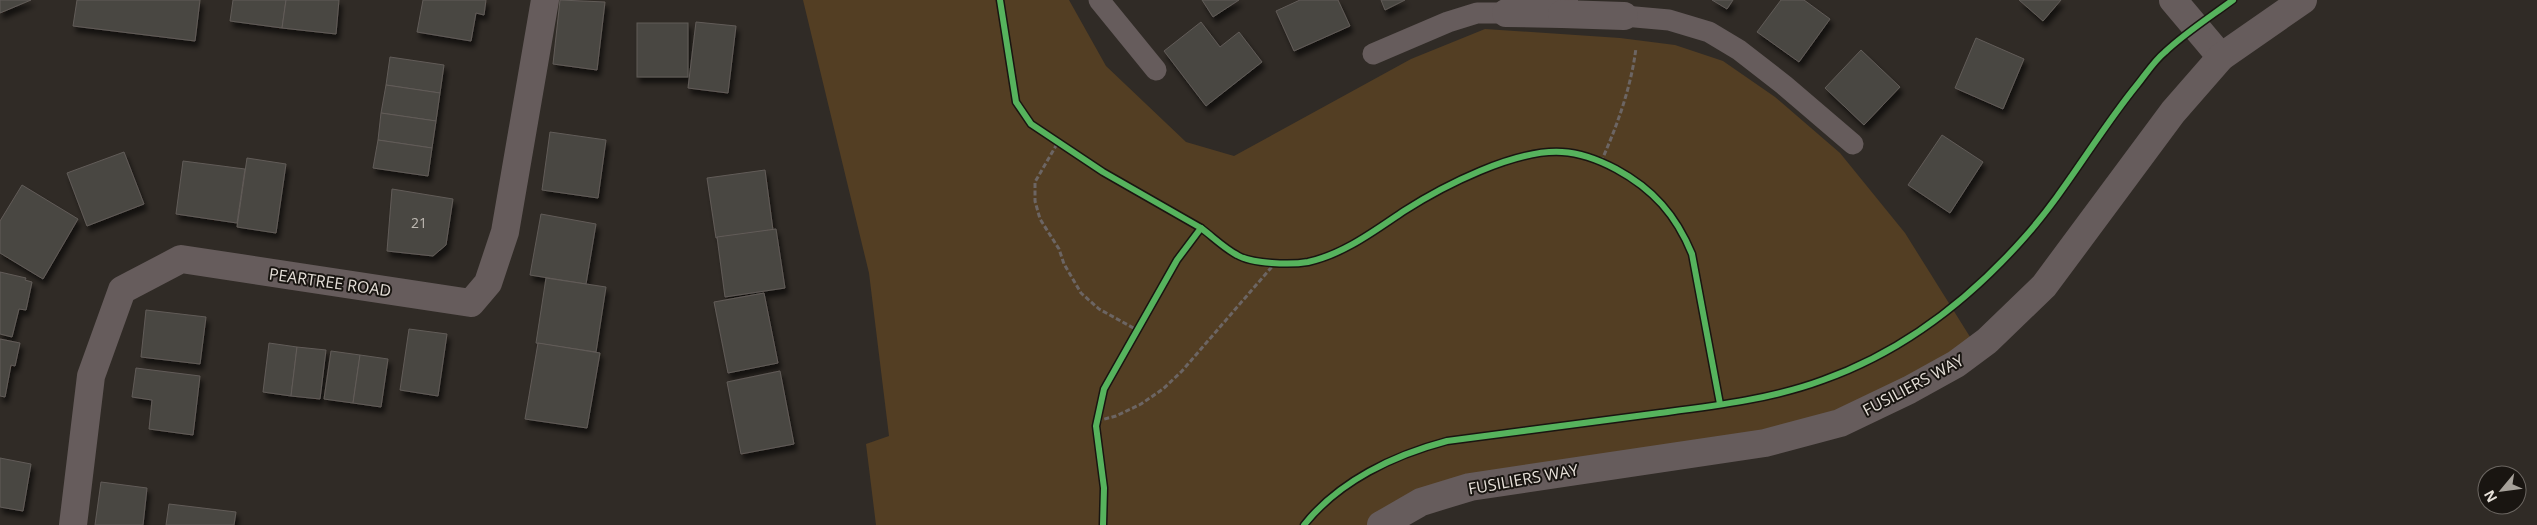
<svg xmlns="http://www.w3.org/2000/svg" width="2537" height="525" font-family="'Open Sans',sans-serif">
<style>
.green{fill:#533e23}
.building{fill:#4a4642;stroke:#615c58;filter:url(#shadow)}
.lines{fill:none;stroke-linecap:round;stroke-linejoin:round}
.path{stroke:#6c6563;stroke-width:3;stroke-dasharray:5 2.5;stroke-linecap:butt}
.lane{stroke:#665c5c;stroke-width:21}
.street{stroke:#665c5c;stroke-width:28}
.cycleway-casing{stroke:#191511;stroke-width:9}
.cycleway{stroke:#56b35d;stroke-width:6}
.labels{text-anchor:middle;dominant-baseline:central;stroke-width:4;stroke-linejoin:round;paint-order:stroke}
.number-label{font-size:14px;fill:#bfbab3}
.street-label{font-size:16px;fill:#e6e0d9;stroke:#191511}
</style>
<defs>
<filter id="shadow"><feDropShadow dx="3" dy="5.5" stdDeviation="2.5" flood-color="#0009"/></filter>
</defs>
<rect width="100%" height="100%" fill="#302b26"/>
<path class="green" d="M803 0H1069L1106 66 1186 142 1234 156 1411 59 1485 29 1620 38 1675 45 1723 61 1775 97 1840 153 1905 233 1977 348 1840 423 1595 467 1381 525H876L866 444 889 436 869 273Z"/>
<g class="building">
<path d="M0 0H31L0 13Z"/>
<path d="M77 0H200L195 41 73 26Z"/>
<path d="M233 0H286L282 28 230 21Z"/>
<path d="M286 0H339L336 34 282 28Z"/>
<path d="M423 0H486L484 15 476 13 471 41 417 32Z"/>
<path d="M560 0 605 2 597 70 553 64Z"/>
<path d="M1202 0H1239L1213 17Z"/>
<path d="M1300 0H1338L1350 26 1294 51 1276 11Z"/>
<path d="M1381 0H1405L1385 10Z"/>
<path d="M1712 0H1733L1727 9Z"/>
<path d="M1781 0H1804L1830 19 1799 62 1757 32Z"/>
<path d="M2019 0H2061L2043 21Z"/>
<path d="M696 22 736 26 728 93 688 88Z"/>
<path d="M1201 22 1220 47 1239 32 1262 62 1206 106 1164 51Z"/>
<rect x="637" y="23" width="51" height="54"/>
<path d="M1976 38 2024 59 2003 109 1955 88Z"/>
<path d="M1861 50 1900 87 1864 125 1825 88Z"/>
<path d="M390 57 444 65 440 93 386 85Z"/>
<path d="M386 85 440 93 436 121 381 113Z"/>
<path d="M381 113 436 121 432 148 378 140Z"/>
<path d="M550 132 606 140 598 198 542 190Z"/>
<path d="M1942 135 1983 162 1950 213 1908 185Z"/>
<path d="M378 140 432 148 428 176 373 168Z"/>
<path d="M124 152 144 204 87 226 67 173Z"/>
<path d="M247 158 286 164 276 233 237 227Z"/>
<path d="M183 161 245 169 237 223 176 214Z"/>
<path d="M765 170 773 230 716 238 707 178Z"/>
<path d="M22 185 78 219 43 279 0 253V221Z"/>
<path d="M392 189 453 199 446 245 433 256 387 251Z"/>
<path d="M541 214 596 224 586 284 530 275Z"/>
<path d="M776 229 785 288 725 297 717 237Z"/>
<path d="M0 272 26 278 25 280 32 282 26 310 19 309 12 337 0 334Z"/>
<path d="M546 278 606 287 596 352 536 343Z"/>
<path d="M764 293 778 363 728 373 714 302Z"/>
<path d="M146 310 206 317 200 364 141 357Z"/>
<path d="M409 329 447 334 438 396 400 390Z"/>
<path d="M0 339 20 343 15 366 11 365 5 397 0 396Z"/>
<path d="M269 343 297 347 291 396 263 392Z"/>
<path d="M538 343 600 353 587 428 525 419Z"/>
<path d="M297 347 326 350 320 399 291 396Z"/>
<path d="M331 351 360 355 353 403 324 399Z"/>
<path d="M360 355 388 359 381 407 353 403Z"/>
<path d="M136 368 200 376 193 435 149 429 152 400 132 397Z"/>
<path d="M780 371 794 444 741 454 727 382Z"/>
<path d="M0 458 31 464 23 511 0 507Z"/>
<path d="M101 482 147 488 143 525H95Z"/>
<path d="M169 504 236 512 234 525H166Z"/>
</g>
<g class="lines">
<g class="path">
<path d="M1057 144 1035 182V201L1040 219 1059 249 1064 264 1081 293 1099 309 1137 330"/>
<path d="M1601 162C1617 126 1631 88 1636 48"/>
<path d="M1097 421 1116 416 1141 404 1163 389 1182 371 1276 262"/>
</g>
<g class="lane">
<path d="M1099 0 1156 70"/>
<path d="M1624 16 1669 20 1709 32 1739 50 1784 85 1853 144"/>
<path d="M1373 54 1448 22 1477 13H1506"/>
</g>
<g class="street">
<path d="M2173 0 2221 57"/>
<path d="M1506 13 1562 14 1564 0"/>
<path d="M1562 14 1624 16"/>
<path d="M73 525 91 376 122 290 181 259 471 303 488 283 505 232 545 0"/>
<path d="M1381 525 1421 502 1470 487 1765 443 1840 423 1909 390 1956 364 1987 341 2044 286 2173 112 2221 57 2303 0"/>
</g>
<defs>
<g id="cycleway">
<path d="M1000 0 1016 102 1031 124 1103 172 1201 228 1177 260 1104 389 1096 426 1104 488 1103 525"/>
<path d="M1201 228C1213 237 1224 248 1237 255 1252 264 1291 265 1308 262 1344 254 1374 231 1404 211 1443 186 1515 149 1562 152 1581 153 1599 160 1616 169 1653 189 1676 215 1692 254L1720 404"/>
<path d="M1304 525C1339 481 1394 455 1447 441 1518 432 1589 423 1660 413 1714 406 1772 399 1823 380 1902 352 1969 300 2024 238 2066 191 2097 134 2137 85 2146 74 2154 61 2165 52 2185 33 2210 17 2233 0"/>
</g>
</defs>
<use href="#cycleway" class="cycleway-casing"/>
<use href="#cycleway" class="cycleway"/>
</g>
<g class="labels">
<g class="number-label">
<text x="419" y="222">21</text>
</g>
<g class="street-label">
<text transform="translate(330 282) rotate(8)">PEARTREE ROAD</text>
<text transform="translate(1913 385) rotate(-28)">FUSILIERS WAY</text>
<text transform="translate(1523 479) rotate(-10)">FUSILIERS WAY</text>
</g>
</g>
<g transform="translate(2502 490) rotate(241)"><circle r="24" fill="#191511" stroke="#6b6661"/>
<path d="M0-4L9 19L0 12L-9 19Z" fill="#a6a19a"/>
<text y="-8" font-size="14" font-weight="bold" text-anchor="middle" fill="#e6e0d9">N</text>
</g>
</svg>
